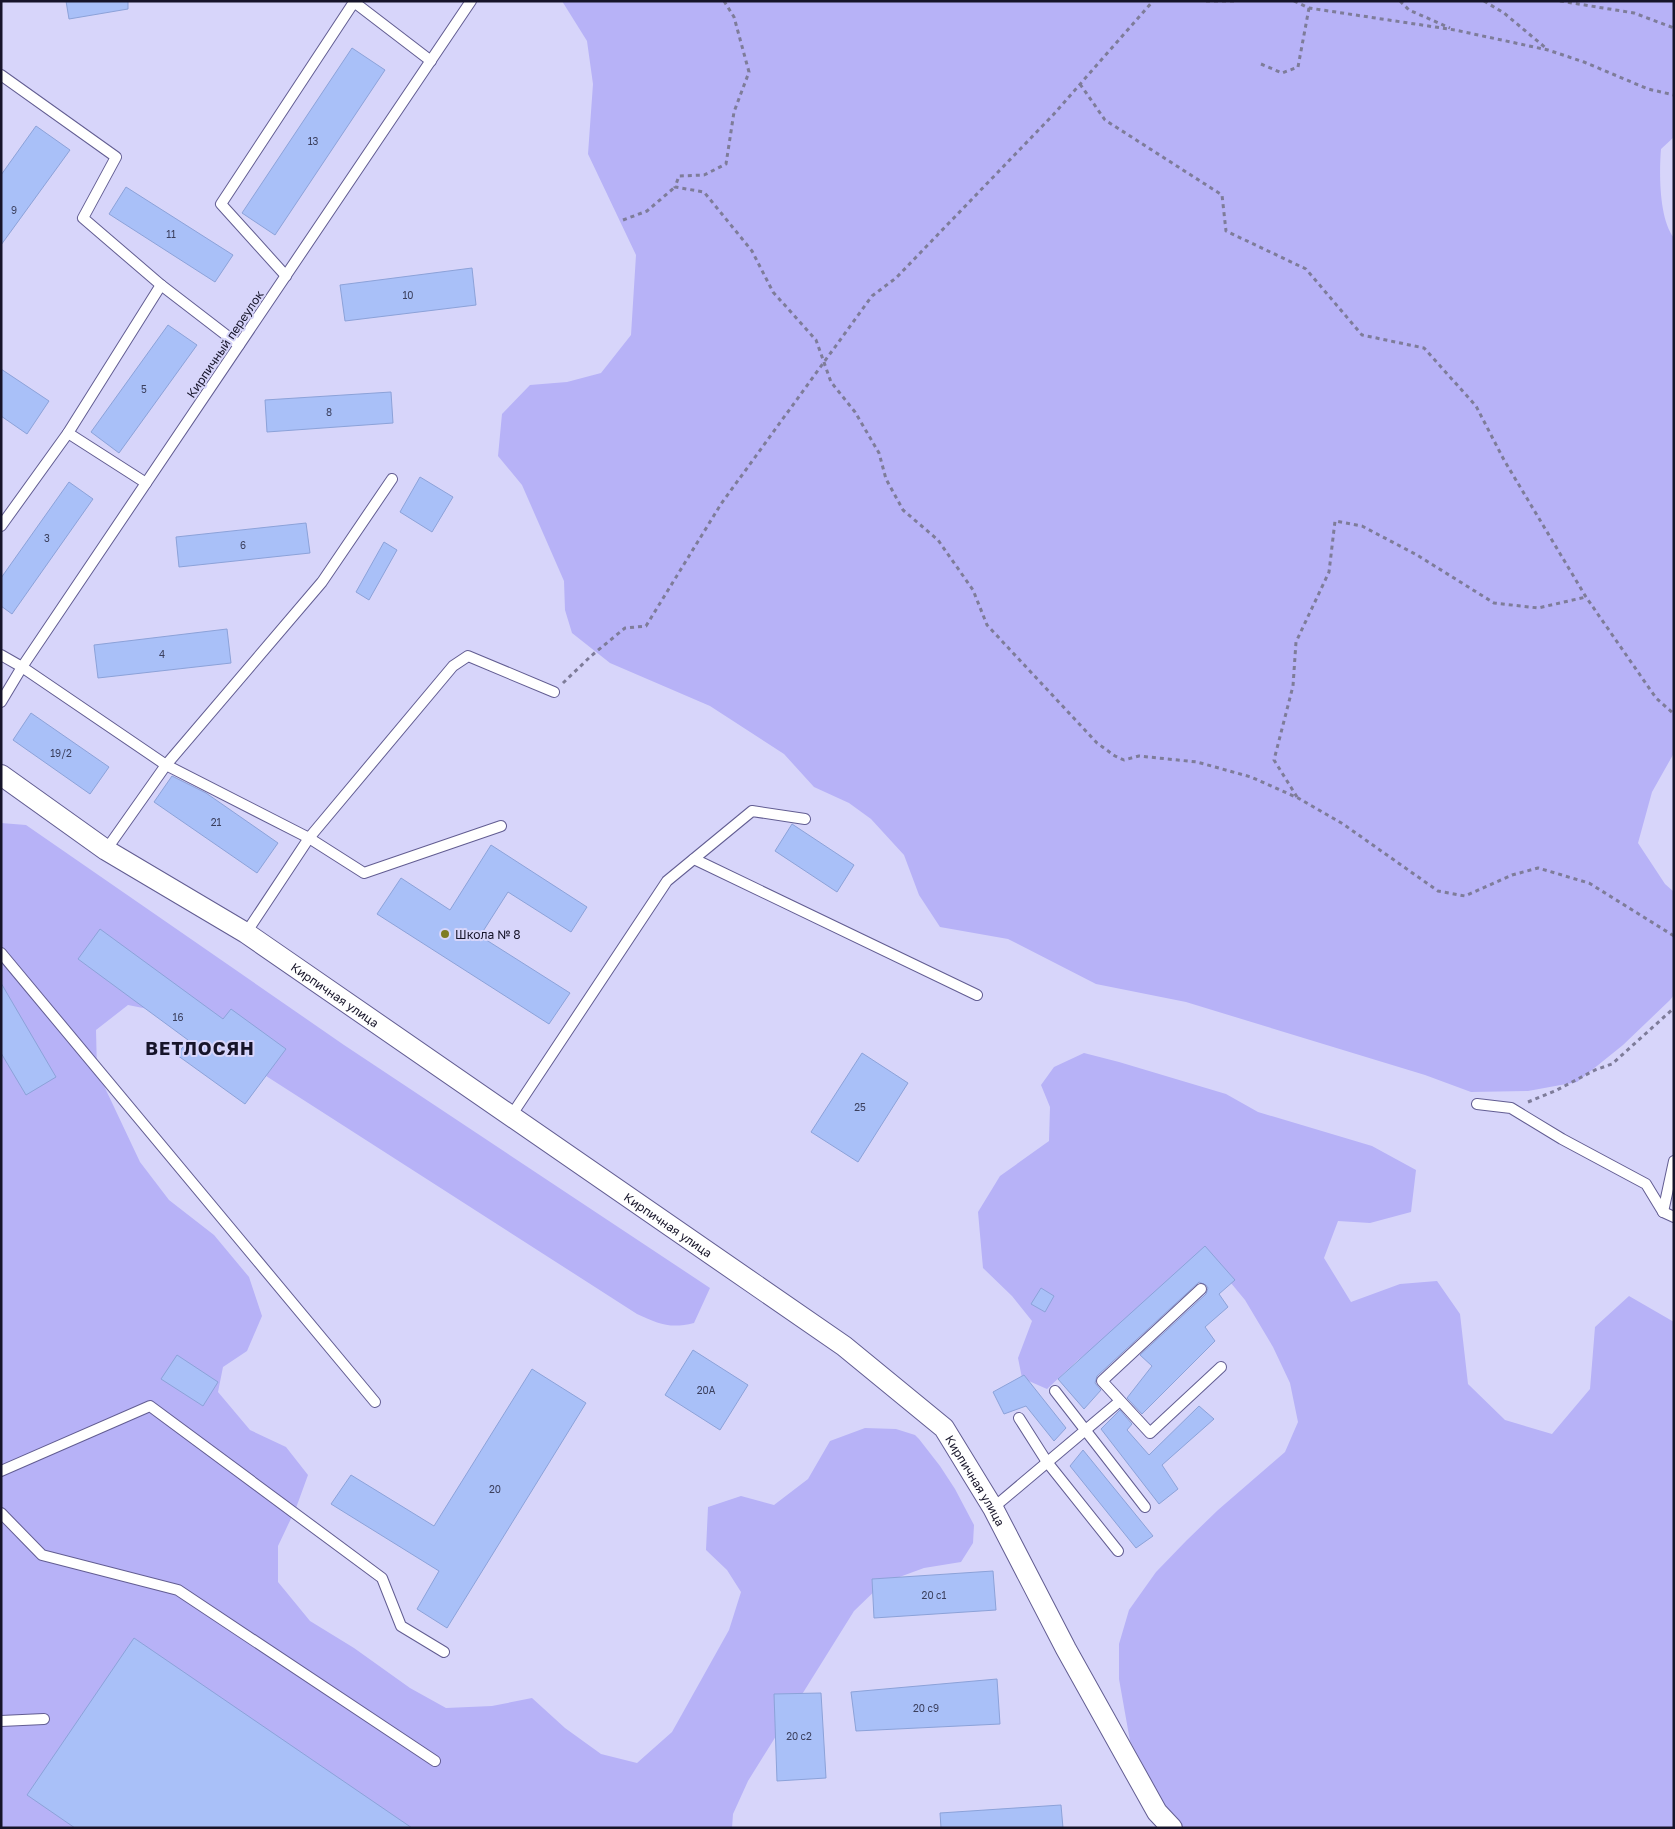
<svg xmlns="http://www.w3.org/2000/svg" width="1675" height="1829" font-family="'Golos Text',sans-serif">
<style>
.green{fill:#b7b2f7}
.building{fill:#a9c0f8;stroke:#8ca2d9}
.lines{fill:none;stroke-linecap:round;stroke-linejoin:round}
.service-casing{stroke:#625d92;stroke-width:12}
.minor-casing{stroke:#625d92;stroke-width:22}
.path{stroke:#7e7c99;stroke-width:3;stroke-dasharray:4 4;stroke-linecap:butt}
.service{stroke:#fff;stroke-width:10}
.minor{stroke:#fff;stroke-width:20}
.poi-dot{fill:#7f7c23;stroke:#d7d5fa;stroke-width:2}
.labels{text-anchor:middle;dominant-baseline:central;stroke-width:4;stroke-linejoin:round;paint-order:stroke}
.number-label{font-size:10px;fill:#3b3f5d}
.street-label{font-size:12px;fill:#161429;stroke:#d7d5fa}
.poi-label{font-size:12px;fill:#161429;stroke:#d7d5fa;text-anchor:start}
.district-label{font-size:18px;font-weight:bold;letter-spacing:1px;fill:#161429;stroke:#d7d5fa}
</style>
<rect width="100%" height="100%" fill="#d7d5fa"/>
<g class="green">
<path d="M562 1H1674V137L1661 149C1659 173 1659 219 1674 238V753L1652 792 1638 843 1665 884 1674 892V995L1670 1000 1623 1045 1577 1082 1528 1091 1471 1092 1425 1075 1186 1002 1096 984 1008 939 940 927 919 895 904 855 871 819 849 803 814 787 784 754 710 706 610 663 572 633 565 610 564 581 522 485 498 456 502 414 530 385 567 382 601 373 631 335 636 255 588 154 593 84 587 41Z"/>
<path d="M1 823 26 825 344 1045 710 1288 694 1323C670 1329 659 1324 637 1314L168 1013 128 1005 96 1030 97 1071 140 1162 169 1200 214 1235 249 1277 262 1316 247 1351 223 1367 218 1392 250 1430 286 1447 308 1475 296 1508 278 1546V1582L310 1621 354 1648 410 1688 446 1708 492 1706 532 1698 565 1728 601 1754 637 1763 672 1732 729 1630 741 1592 727 1570 706 1550 708 1507 741 1496 774 1505 808 1479 830 1441 865 1428 896 1429 915 1435 919 1439 940 1466 955 1489 974 1525 973 1543 961 1562 924 1568 883 1583 854 1611 748 1781 733 1814 732 1828H1Z"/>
<path d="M1084 1053 1119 1062 1226 1094 1258 1112 1372 1146 1416 1170 1411 1212 1370 1223 1338 1221 1324 1258 1351 1302 1400 1284 1437 1281 1460 1314 1468 1384 1505 1420 1552 1434 1590 1389 1595 1327 1629 1296 1674 1322V1828H1177L1130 1741 1119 1679V1644L1129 1610 1156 1572 1187 1540 1218 1510 1285 1452 1298 1422 1290 1383 1273 1347 1245 1300 1221 1271 1193 1272 1078 1360 1047 1389 1022 1378 1018 1358 1032 1321 1012 1296 983 1268 978 1212 1000 1176 1049 1141 1050 1107 1041 1085 1054 1067Z"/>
</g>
<g class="building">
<path d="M66 1H128V9L69 19Z"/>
<path d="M352 48 385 70 275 235 242 213Z"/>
<path d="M36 126 70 150 1 245V175Z"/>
<path d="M126 187 233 255 215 282 109 214Z"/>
<path d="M472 268 476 305 345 321 340 285Z"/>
<path d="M168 325 197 345 119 453 91 432Z"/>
<path d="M1 369 49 401 27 434 1 416Z"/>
<path d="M391 392 393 423 267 432 265 400Z"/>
<path d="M420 477 453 497 432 532 400 512Z"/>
<path d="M69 482 93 499 12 614 1 606V578Z"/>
<path d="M306 523 310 553 179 567 176 537Z"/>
<path d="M384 542 397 550 369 600 356 592Z"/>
<path d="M227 629 231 663 98 678 94 645Z"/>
<path d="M31 713 109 767 90 794 13 740Z"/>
<path d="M172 776 206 793 278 843 257 873 154 802Z"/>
<path d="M792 824 854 865 837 892 775 851Z"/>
<path d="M491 845 587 907 571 932 508 892 480 936 570 993 549 1024 377 914 401 878 450 910Z"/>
<path d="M100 929 223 1019 231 1009 286 1049 245 1104 177 1055 188 1040 78 959Z"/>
<path d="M1 983 56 1077 26 1095 1 1053Z"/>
<path d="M862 1053 908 1083 858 1162 811 1132Z"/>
<path d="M1205 1246 1235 1280 1219 1294 1228 1307 1205 1327 1215 1341 1142 1414 1127 1398 1152 1366 1140 1355 1206 1294 1208 1288 1206 1285 1199 1282 1097 1376 1095 1383 1101 1390 1084 1409 1058 1379Z"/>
<path d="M1041 1288 1054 1296 1045 1312 1031 1304Z"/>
<path d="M693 1350 748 1385 720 1430 665 1395Z"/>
<path d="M177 1355 218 1382 203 1406 161 1379Z"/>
<path d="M532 1369 586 1403 447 1628 417 1609 439 1571 331 1504 351 1475 434 1526Z"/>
<path d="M1024 1375 1066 1428 1054 1441 1026 1406 1004 1414 993 1392Z"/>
<path d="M1199 1406 1214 1419 1162 1465 1178 1489 1159 1504 1101 1429 1120 1410 1132 1424 1127 1430 1149 1455Z"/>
<path d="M1083 1450 1153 1536 1136 1548 1070 1466Z"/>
<path d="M993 1571 996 1610 874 1618 872 1579Z"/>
<path d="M134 1638 412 1828H75L27 1795Z"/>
<path d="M997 1679 1000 1724 856 1731 851 1692Z"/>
<path d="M821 1693 826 1778 777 1781 774 1694Z"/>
<path d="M1061 1805 1063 1828H941L940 1813Z"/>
</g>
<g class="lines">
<defs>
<g id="service">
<path d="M1 75 116 157 83 218 161 285 239 345"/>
<path d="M286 276 221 204 354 2 431 61"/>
<path d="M68 433 146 483"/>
<path d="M1 526 68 433 161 285"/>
<path d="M1 655 22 667 166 765 309 838 364 873 501 826"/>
<path d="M1 702 22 667 471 1"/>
<path d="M106 850 166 765 322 582 392 479"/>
<path d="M694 859 977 995"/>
<path d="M246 933 309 838 453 666 468 656 554 692"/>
<path d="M1 953 375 1402"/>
<path d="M1477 1104 1511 1108 1562 1139 1646 1184 1663 1212 1674 1217"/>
<path d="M511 1116 667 881 752 811 805 819"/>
<path d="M1663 1212 1674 1161"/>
<path d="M1201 1289 1102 1381 1150 1433 1221 1367"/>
<path d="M1055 1391 1145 1507"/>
<path d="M1019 1418 1047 1462 1118 1551"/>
<path d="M1 1471 150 1406 382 1578 401 1626 444 1652"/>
<path d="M993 1508 1120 1401"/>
<path d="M1 1513 42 1555 178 1590 435 1761"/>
<path d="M1 1721 44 1719"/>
</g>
<g id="minor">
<path id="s1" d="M1 775 106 850 246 933 844 1346 944 1428 993 1508 1066 1649 1157 1812 1172 1828"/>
</g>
</defs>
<use href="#service" class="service-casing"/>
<use href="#minor" class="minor-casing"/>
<g class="path">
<path d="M724 1 734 17 749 72 734 112 726 164 704 175 679 176 675 187 704 192 752 251 773 292 816 340 831 382 855 412 879 453 886 479 903 510 938 540 973 590 987 625 1097 743 1115 756 1124 760 1139 756 1197 762 1251 777 1298 798 1343 824 1438 891 1465 896 1512 875 1538 868 1589 883 1674 936"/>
<path d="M1206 1H1235"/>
<path d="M1294 1 1309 8 1455 30 1548 50 1584 62 1648 89 1674 95"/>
<path d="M1400 1 1409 10 1450 28"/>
<path d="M1484 1 1504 13 1547 49"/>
<path d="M1560 1 1634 13 1674 28"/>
<path d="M1261 64 1282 73 1298 67 1309 8"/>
<path d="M1080 84 1105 120 1222 195 1226 231 1306 269 1362 335 1424 348 1476 406 1504 460 1586 597 1656 698 1674 714"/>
<path d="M623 220 647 211 675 187"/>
<path d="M563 683 591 656 625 628 646 626 721 504 872 296 896 278 1053 115 1153 1"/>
<path d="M1297 797 1274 760 1293 686 1296 642 1329 572 1335 521 1362 526 1417 555 1494 603 1538 608 1586 597"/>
<path d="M1528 1102 1555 1091 1595 1070 1612 1064 1674 1008"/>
</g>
<use href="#service" class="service"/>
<use href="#minor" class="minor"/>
</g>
<circle class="poi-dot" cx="445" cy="934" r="5"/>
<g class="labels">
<g class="number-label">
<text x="313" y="141">13</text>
<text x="14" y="210">9</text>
<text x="171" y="234">11</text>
<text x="408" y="295">10</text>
<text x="144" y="389">5</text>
<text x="329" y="412">8</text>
<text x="47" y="538">3</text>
<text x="243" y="545">6</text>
<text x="162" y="654">4</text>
<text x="61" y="753">19/2</text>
<text x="216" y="822">21</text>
<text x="178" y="1017">16</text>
<text x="860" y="1107">25</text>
<text x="706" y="1390">20А</text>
<text x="495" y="1489">20</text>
<text x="934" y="1595">20 с1</text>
<text x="926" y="1708">20 с9</text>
<text x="799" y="1736">20 с2</text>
</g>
<g class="street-label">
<text transform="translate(225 344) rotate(-56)">Кирпичный переулок</text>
<text stroke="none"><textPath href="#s1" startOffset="400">Кирпичная улица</textPath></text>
<text stroke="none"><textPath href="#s1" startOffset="805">Кирпичная улица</textPath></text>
<text stroke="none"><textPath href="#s1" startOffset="1209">Кирпичная улица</textPath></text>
</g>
<g class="poi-label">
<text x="455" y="934">Школа № 8</text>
</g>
<g class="district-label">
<text x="200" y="1048">ВЕТЛОСЯН</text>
</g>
</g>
<rect width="1675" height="1829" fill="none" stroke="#161429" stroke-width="5"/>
</svg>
